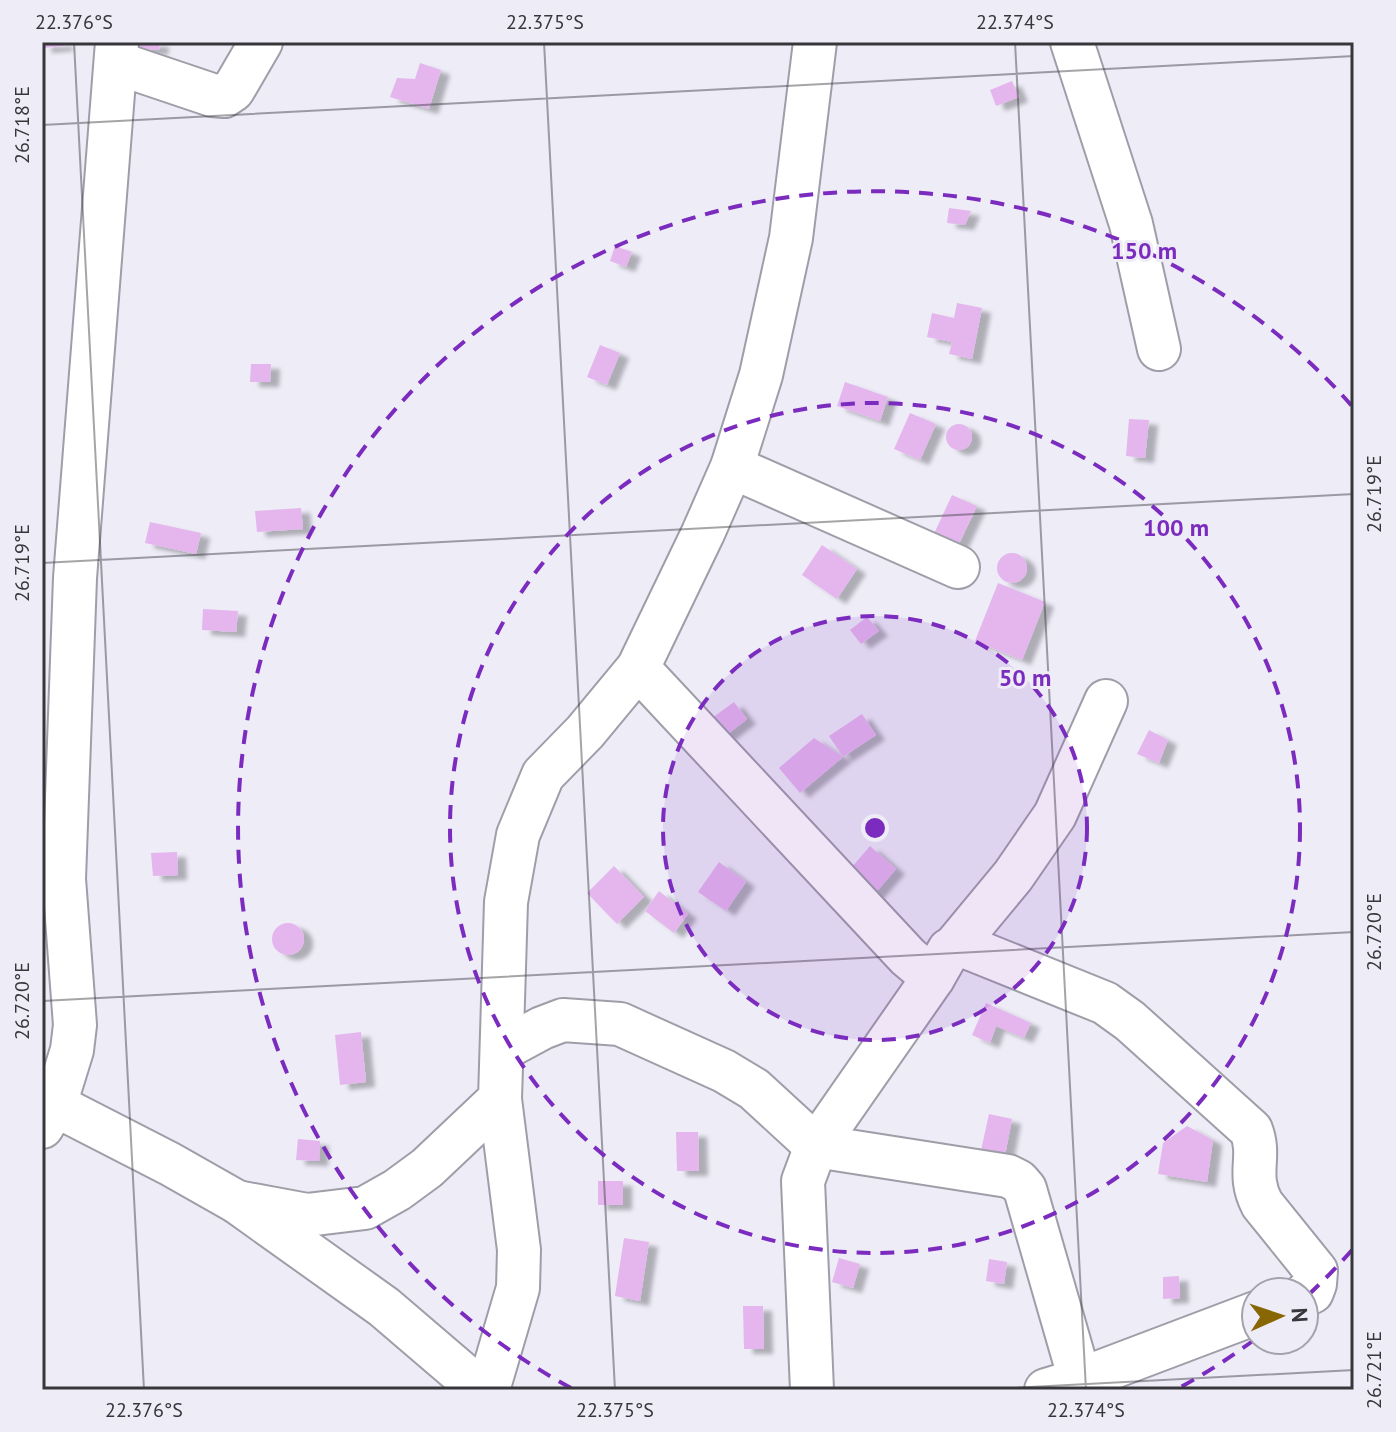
<svg xmlns="http://www.w3.org/2000/svg" width="1396" height="1432" font-family="'PT Sans',sans-serif">
<style>
.building{fill:#e4b6ed;filter:url(#shadow)}
.lines{fill:none;stroke-linecap:round;stroke-linejoin:round}
.minor-casing{stroke:#9e9ea8;stroke-width:46}
.minor{stroke:#fff;stroke-width:42}
.ticks{fill:none;stroke:#37363b;stroke-width:2;stroke-opacity:0.45}
.ring{fill:none;stroke:#7b2cbf;stroke-width:4;stroke-dasharray:14 10}
.centre{fill:#7b2cbf;stroke:#edecf7;stroke-width:4}
.ring-label{font-size:24px;text-anchor:middle;font-weight:bold;fill:#7b2cbf;stroke:#edecf7;stroke-width:6;stroke-linejoin:round;paint-order:stroke}
.neatline{fill:none;stroke:#37363b;stroke-width:3}
.ticks-label{font-size:20px;text-anchor:middle;fill:#37363b}
</style>
<defs>
<filter id="shadow"><feDropShadow dx="9" dy="5" stdDeviation="2" flood-color="#0004"/></filter>
</defs>
<rect width="100%" height="100%" fill="#edecf7"/>
<g class="building">
<path d="M42 42H64V46L43 48Z"/>
<path d="M138 42H160L159 50 137 48Z"/>
<path d="M420 63 441 70 429 109 390 97 397 78 415 79Z"/>
<path d="M1012 81 1019 97 996 106 990 90Z"/>
<path d="M949 208 971 211 965 225 947 223Z"/>
<path d="M615 246 632 252 626 267 610 261Z"/>
<path d="M957 303 982 308 972 359 949 354 952 342 927 337 932 313 954 318Z"/>
<path d="M600 345 620 353 607 385 587 377Z"/>
<path d="M251 364H271L270 382H250Z"/>
<path d="M845 382 888 397 880 421 837 406Z"/>
<path d="M910 413 936 424 920 460 894 449Z"/>
<path d="M1129 419 1149 420 1145 458 1126 456Z"/>
<circle cx="959" cy="437" r="13"/>
<path d="M952 495 977 506 956 550 932 538Z"/>
<path d="M301 508 303 529 257 532 255 511Z"/>
<path d="M150 522 201 533 196 554 145 543Z"/>
<path d="M822 545 857 569 837 599 802 575Z"/>
<circle cx="1012" cy="568" r="15"/>
<path d="M998 583 1045 602 1022 660 975 641Z"/>
<path d="M203 609 238 611 236 632 202 630Z"/>
<path d="M867 617 879 631 861 644 850 630Z"/>
<path d="M734 702 747 719 719 741 705 723Z"/>
<path d="M862 714 876 735 843 757 829 736Z"/>
<path d="M1149 730 1168 740 1159 763 1137 754Z"/>
<path d="M814 738 843 757 800 793 779 768Z"/>
<path d="M870 846 896 869 872 897 846 874Z"/>
<path d="M177 852 178 875 153 876 151 853Z"/>
<path d="M719 862 746 882 726 911 698 892Z"/>
<path d="M614 866 644 897 617 924 587 893Z"/>
<path d="M659 891 688 914 674 933 645 911Z"/>
<circle cx="288" cy="939" r="16"/>
<path d="M986 1003 1031 1023 1024 1038 996 1026 990 1043 972 1035Z"/>
<path d="M361 1032 366 1082 340 1085 335 1035Z"/>
<path d="M989 1114 1012 1119 1004 1160 980 1155Z"/>
<path d="M1187 1126 1213 1140 1207 1182 1158 1174 1163 1143Z"/>
<path d="M676 1132H698L699 1171H677Z"/>
<path d="M298 1139 320 1141 319 1161 296 1160Z"/>
<rect x="598" y="1181" width="25" height="24"/>
<path d="M624 1238 649 1242 640 1301 615 1296Z"/>
<path d="M839 1258 860 1264 853 1288 832 1282Z"/>
<path d="M989 1259 1007 1262 1004 1284 986 1281Z"/>
<path d="M1179 1276 1180 1298 1163 1299V1277Z"/>
<path d="M743 1306H763L764 1349H744Z"/>
</g>
<g class="lines">
<defs>
<g id="minor">
<path d="M1072 42 1131 224 1159 349"/>
<path d="M117 63 212 95 224 96 233 90 261 42"/>
<path d="M732 467 958 567"/>
<path d="M638 668 908 957 933 978"/>
<path d="M955 946 1013 876 1055 815 1106 701"/>
<path d="M503 1049 542 1028 563 1020 620 1024 724 1071 754 1089 816 1146 1008 1176 1018 1181 1025 1189 1083 1390"/>
<path d="M55 1105 170 1164 237 1202 384 1307 481 1390"/>
<path d="M42 1127 55 1105 72 1050 75 1025 64 879 75 578 117 42"/>
<path d="M237 1202 307 1215 365 1208 397 1190 427 1168 500 1099 506 902 518 835 543 775 585 732 638 668 703 533 732 467 761 375 791 238 815 42"/>
<path d="M488 1390 518 1288 519 1250 500 1099"/>
<path d="M812 1390 803 1181 816 1146 933 978 949 950 961 945 1105 1003 1130 1021 1251 1130C1262 1158 1246 1173 1262 1204L1316 1271 1315 1284 1312 1292 1304 1295"/>
<path d="M1046 1390 1079 1380 1256 1313"/>
</g>
</defs>
<use href="#minor" class="minor-casing"/>
<use href="#minor" class="minor"/>
</g>
<path class="ticks" d="M74 42 144 1390M544 42 615 1390M1015 42 1086 1390M42 125 1354 56M42 563 1354 494M42 1001 1354 932M973 1390 1354 1370"/>
<circle cx="875" cy="828" r="212" fill="#7b2cbf" fill-opacity=".12"/>
<g class="ring">
<circle cx="875" cy="828" r="212"/>
<circle cx="875" cy="828" r="425"/>
<path d="M1352 1250A637 637 0 0 1 1305 1298M1254 1340A637 637 0 0 1 1179 1388M571 1388A637 637 0 1 1 1352 406"/>
</g>
<circle cx="875" cy="828" r="12" class="centre"/>
<g class="ring-label">
<text x="1144" y="259">150 m</text>
<text x="1176" y="536">100 m</text>
<text x="1025" y="686">50 m</text>
</g>
<rect width="1396" height="1432" fill="none" stroke="#edecf7" stroke-width="88"/>
<g transform="translate(1280 1316) rotate(87)"><circle r="38" fill="#edecf7" stroke="#a4a3ac" stroke-width="2"/>
<path d="M0-6L14 30L0 20L-14 30Z" fill="#886703"/>
<text y="-12" font-size="22" font-weight="bold" text-anchor="middle" fill="#37363b">N</text>
</g>
<rect x="44" y="44" width="1308" height="1344" class="neatline"/>
<g class="ticks-label">
<text x="74" y="29">22.376°S</text>
<text x="545" y="29">22.375°S</text>
<text x="1015" y="29">22.374°S</text>
<text transform="translate(22 125) rotate(-90)" y="7">26.718°E</text>
<text transform="translate(1374 494) rotate(-90)" y="7">26.719°E</text>
<text transform="translate(22 563) rotate(-90)" y="7">26.719°E</text>
<text transform="translate(1374 932) rotate(-90)" y="7">26.720°E</text>
<text transform="translate(22 1001) rotate(-90)" y="7">26.720°E</text>
<text transform="translate(1374 1370) rotate(-90)" y="7">26.721°E</text>
<text x="144" y="1417">22.376°S</text>
<text x="615" y="1417">22.375°S</text>
<text x="1086" y="1417">22.374°S</text>
</g>
</svg>
